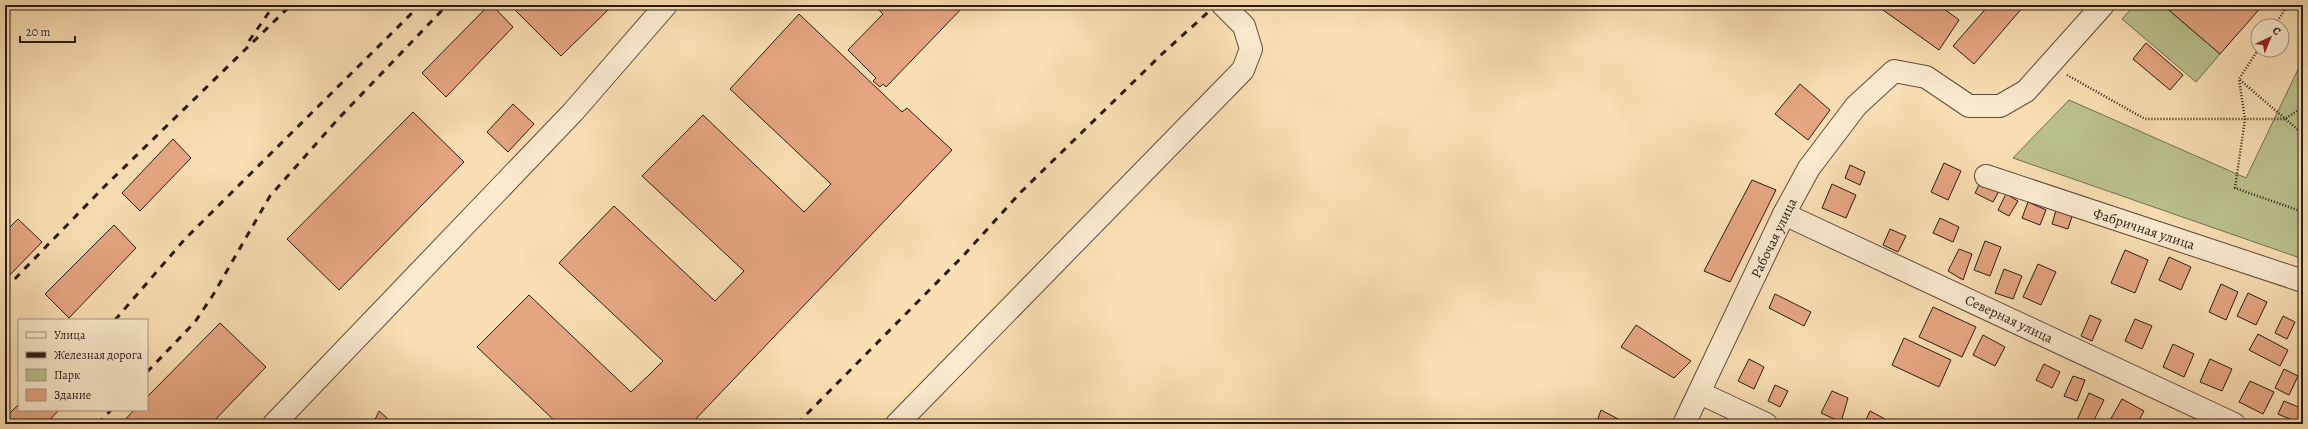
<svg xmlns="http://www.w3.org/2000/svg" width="2308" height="429" font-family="Alegreya,serif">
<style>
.green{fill:#bbc28e;stroke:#726e51}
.building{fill:#e6a682;stroke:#2a1a14}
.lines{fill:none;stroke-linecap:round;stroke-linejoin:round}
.minor-casing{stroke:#5e4b3c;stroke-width:24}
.path{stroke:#2a1a14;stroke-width:2.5;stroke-dasharray:1 2;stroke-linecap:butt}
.minor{stroke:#fbeace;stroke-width:22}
.rail{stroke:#2a1a14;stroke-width:3;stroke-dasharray:7 7;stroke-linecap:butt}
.labels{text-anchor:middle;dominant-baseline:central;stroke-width:3;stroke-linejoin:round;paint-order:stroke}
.street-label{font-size:14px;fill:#2a1a14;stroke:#fbeace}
</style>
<rect width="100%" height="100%" fill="#f9dfb3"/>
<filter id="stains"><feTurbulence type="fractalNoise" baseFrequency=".005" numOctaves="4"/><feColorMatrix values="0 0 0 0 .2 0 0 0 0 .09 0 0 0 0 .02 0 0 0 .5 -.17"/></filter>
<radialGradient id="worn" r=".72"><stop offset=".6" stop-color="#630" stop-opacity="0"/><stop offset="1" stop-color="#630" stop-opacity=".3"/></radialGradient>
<g class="green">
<path d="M2135 5H2163L2220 54 2196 82 2122 19Z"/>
<path d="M2303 59V259L2013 158 2069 100 2246 178Z"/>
</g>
<g class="building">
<path d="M489 5H492L513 27 446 97 422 73Z"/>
<path d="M518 5H613L561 56 514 9Z"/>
<path d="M874 5H965L886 87 883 84 880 87 873 81 876 78 848 50 883 14Z"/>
<path d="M1876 5H1939L1959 20 1939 50Z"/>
<path d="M1989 5H2021L2023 7 1974 64 1953 46Z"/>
<path d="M2163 5H2263L2220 54Z"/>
<path d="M799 14 902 112 907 108 952 150 691 424H558L477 347 529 295 631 392 650 374 663 361 559 263 614 206 715 301 744 271 642 176 703 115 804 212 831 184 730 89Z"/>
<path d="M2146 43 2183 75 2170 90 2133 59Z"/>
<path d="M1800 84 1830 110 1808 140 1775 114Z"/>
<path d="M513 104 534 124 508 152 487 132Z"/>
<path d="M413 112 464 162 339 290 287 239Z"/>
<path d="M173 139 191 158 140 211 122 193Z"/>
<path d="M1944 163 1961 171 1948 200 1931 192Z"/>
<path d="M1850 165 1865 172 1860 185 1845 178Z"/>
<path d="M1752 180 1776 190 1730 282 1704 271Z"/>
<path d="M1981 181 1999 191 1993 202 1975 193Z"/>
<path d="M1832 184 1856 195 1846 218 1822 208Z"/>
<path d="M2006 194 2018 201 2009 216 1998 210Z"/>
<path d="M2028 202 2046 210 2040 225 2022 218Z"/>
<path d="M2057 207 2073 213 2068 229 2052 224Z"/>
<path d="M1940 218 1959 227 1953 242 1933 233Z"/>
<path d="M18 219 42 242 5 280V232Z"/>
<path d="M114 225 136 248 69 318 45 294Z"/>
<path d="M1890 229 1906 236 1898 252 1883 245Z"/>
<path d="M1985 241 2001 247 1990 276 1974 270Z"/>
<path d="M1959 249 1972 254 1963 280 1948 271Z"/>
<path d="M2125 250 2148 260 2135 293 2111 283Z"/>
<path d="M2169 257 2191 267 2181 290 2159 280Z"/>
<path d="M2038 264 2056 272 2041 305 2023 297Z"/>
<path d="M2004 269 2022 276 2013 299 1995 293Z"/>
<path d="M2221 284 2238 292 2226 320 2209 312Z"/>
<path d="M2248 293 2267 302 2256 325 2237 316Z"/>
<path d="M1775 294 1811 312 1804 326 1769 308Z"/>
<path d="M1933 307 1976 327 1962 357 1919 337Z"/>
<path d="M2090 315 2101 320 2092 341 2081 336Z"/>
<path d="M2283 316 2295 322 2287 339 2275 333Z"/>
<path d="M2135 319 2152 326 2142 349 2125 341Z"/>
<path d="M220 323 266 367 211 424H121L134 410H147V397Z"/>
<path d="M1636 325 1691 361 1674 378 1621 347Z"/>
<path d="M2258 334 2288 350 2280 366 2249 350Z"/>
<path d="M1983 335 2005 347 1995 366 1973 355Z"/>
<path d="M1904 338 1951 360 1939 387 1892 365Z"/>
<path d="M2173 344 2194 354 2184 377 2163 367Z"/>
<path d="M1749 359 1764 367 1754 389 1738 381Z"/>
<path d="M2210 359 2232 369 2222 391 2200 382Z"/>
<path d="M2044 364 2060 372 2052 388 2036 380Z"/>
<path d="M2284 369 2298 376 2289 395 2275 388Z"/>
<path d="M2073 376 2085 380 2077 401 2064 396Z"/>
<path d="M2250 381 2274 392 2263 414 2239 402Z"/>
<path d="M1775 385 1788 391 1780 407 1768 401Z"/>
<path d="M1832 391 1848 398 1841 422 1821 413Z"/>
<path d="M2089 393 2104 400 2092 424H2086L2077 420Z"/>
<path d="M2122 399 2144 411 2137 424 2109 422Z"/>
<path d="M2284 401 2303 409 2301 424 2278 414Z"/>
<path d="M19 404V410H59L46 424H5V418Z"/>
<path d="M1601 410 1626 423V424H1596Z"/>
<path d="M379 411 387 418 384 424H373Z"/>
<path d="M1870 411 1885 419 1882 424H1864Z"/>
</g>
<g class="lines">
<defs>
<g id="minor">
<path d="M1986 176 2303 281"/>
<path d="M1784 214 2234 424"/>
<path d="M1700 393 1766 424"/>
<path d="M274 424 573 112 666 5"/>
<path d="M897 424 1243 70 1251 49 1244 26 1223 5"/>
<path d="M1684 424 1784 214 1809 168 1856 106 1894 71 1926 77 1969 106H2000L2026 91 2103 5"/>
</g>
</defs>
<use href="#minor" class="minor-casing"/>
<g class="path">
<path d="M2274 26 2284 11V5"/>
<path d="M2258 50 2239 79 2245 119 2235 188 2303 212"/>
<path d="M2067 75 2145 119H2285L2303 107"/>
<path d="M2240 80 2303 134"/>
</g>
<use href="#minor" class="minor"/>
<g class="rail">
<path d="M249 41 274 5"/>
<path d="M5 289 105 186 291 5"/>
<path d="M115 320 185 239 420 5"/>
<path d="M147 372 195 322 213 295 270 196 339 118 447 5"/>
<path d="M98 424 111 410"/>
<path d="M797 424 963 256 1021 192 1162 54 1216 5"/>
</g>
</g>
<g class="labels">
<g class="street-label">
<text transform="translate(2144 229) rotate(18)">Фабричная улица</text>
<text transform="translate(1774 238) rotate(-64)">Рабочая улица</text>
<text transform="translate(2009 319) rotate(25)">Северная улица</text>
</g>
</g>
<rect width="2308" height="429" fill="none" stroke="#f9dfb3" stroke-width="20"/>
<rect x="6" y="6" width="2296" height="417" fill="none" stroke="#2a1a14" stroke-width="2"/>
<rect x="10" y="10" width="2288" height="409" fill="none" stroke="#2a1a14"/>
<rect x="18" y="319" width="130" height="92" fill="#fbeace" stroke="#a79784"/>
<rect x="26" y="332" width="20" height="6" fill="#fbeace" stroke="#a79784"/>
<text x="54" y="339" font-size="12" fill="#2a1a14">Улица</text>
<rect x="26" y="352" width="20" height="6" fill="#2a1a14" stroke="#a79784"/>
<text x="54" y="359" font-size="12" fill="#2a1a14">Железная дорога</text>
<rect x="26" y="369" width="20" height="12" fill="#bbc28e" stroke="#a79784"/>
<text x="54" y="379" font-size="12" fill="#2a1a14">Парк</text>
<rect x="26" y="389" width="20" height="12" fill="#e6a682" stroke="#a79784"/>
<text x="54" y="399" font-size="12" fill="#2a1a14">Здание</text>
<g transform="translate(2270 38) rotate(44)"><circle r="19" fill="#fbeace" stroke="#a79784"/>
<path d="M0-3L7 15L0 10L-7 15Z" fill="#8f2418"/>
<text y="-6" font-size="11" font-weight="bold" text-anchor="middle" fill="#2a1a14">С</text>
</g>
<path d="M20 36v6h55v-6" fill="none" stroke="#2a1a14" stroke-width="2"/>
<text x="26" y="36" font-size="12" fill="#2a1a14" stroke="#fbeace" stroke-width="3" paint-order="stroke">20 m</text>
<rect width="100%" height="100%" filter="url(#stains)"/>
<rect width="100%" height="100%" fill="url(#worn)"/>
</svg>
